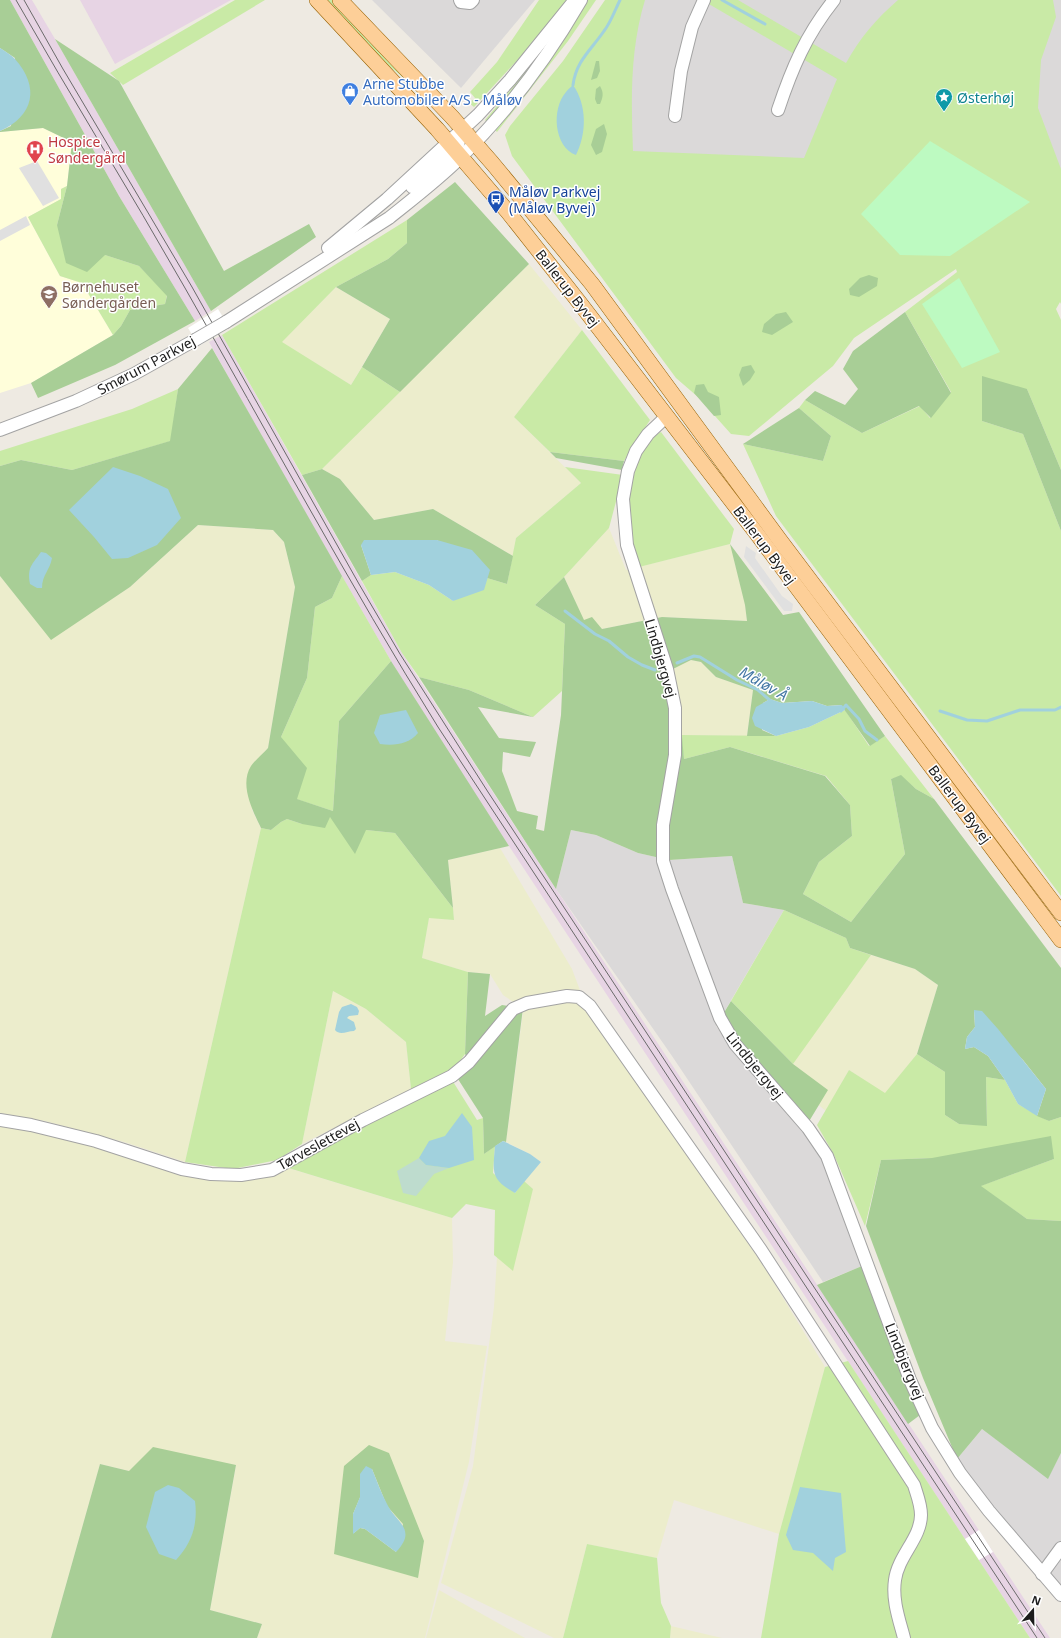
<svg xmlns="http://www.w3.org/2000/svg" width="1061" height="1638" font-family="'Noto Sans',sans-serif">
<style>
.residential{fill:#dbd9d9}
.industrial{fill:#e7d4e4}
.education{fill:#fffeda}
.farmland{fill:#ecedcc}
.grass{fill:#c9eaa6}
.forest{fill:#a8ce96;fill-rule:evenodd}
.wetland{fill:#bedcce}
.park{fill:#bdfac1}
.parking{fill:#e0e0e0}
.water{fill:#a1d1dd}
.pier{fill:#fff}
.lines{fill:none;stroke-linecap:round;stroke-linejoin:round}
.stream{stroke:#a1d1dd;stroke-width:3}
.minor-casing{stroke:#a3a3a3;stroke-width:14}
.major-casing{stroke:#956000;stroke-width:16}
.minor{stroke:#fff;stroke-width:12}
.major{stroke:#fdcf98;stroke-width:15}
.tram{stroke:#6a6a6a;stroke-width:1}
.minor-bridge-casing{stroke:#a3a3a3;stroke-width:14;stroke-linecap:butt}
.minor-bridge{stroke:#fff;stroke-width:12}
.labels{text-anchor:middle;dominant-baseline:central;stroke-width:3;stroke-linejoin:round;paint-order:stroke}
.shop-label{font-size:14px;fill:#366cbe;stroke:#fff;text-anchor:start}
.culture-label{font-size:14px;fill:#0d838f;stroke:#fff;text-anchor:start}
.health-label{font-size:14px;fill:#be3a42;stroke:#fff;text-anchor:start}
.transit-label{font-size:14px;fill:#164399;stroke:#fff;text-anchor:start}
.education-label{font-size:14px;fill:#785e54;stroke:#fff;text-anchor:start}
.street-label{font-size:14px;fill:#1c1c1c;stroke:#fff}
.water-label{font-size:15px;font-style:italic;fill:#4578a5;stroke:#fff}
</style>
<rect width="100%" height="100%" fill="#eeeae2"/>
<g class="residential">
<path d="M372 0H535L461 88Z"/>
<path d="M641 0H1061V171L791 172 627 151 624 55Z"/>
<path d="M571 830 596 835 638 853 669 860 732 856 743 903 784 910 716 1026 738 1057 792 1116 817 1151 834 1186 862 1266 823 1282 672 1056 556 889Z"/>
<path d="M982 1429 1048 1478 1061 1453V1586L992 1509 957 1459Z"/>
</g>
<g class="industrial">
<path d="M10 0H32L55 39 211 311 195 321 119 196Z"/>
<path d="M80 0H231L115 64Z"/>
<path d="M222 335 402 653 556 889 1050 1638H1030L478 799 391 661 302 508 209 342Z"/>
</g>
<path class="education" d="M43 128 72 142 67 186 61 189V199L28 217 60 276 82 283 113 335 31 383 0 393V132Z"/>
<g class="farmland">
<path d="M529 264 582 330 514 417 581 483 516 538 513 556 433 509 374 520 340 479 322 469Z"/>
<path d="M336 287 390 319 351 385 281 342Z"/>
<path d="M198 525 273 530 284 542 295 587 268 748 251 767 252 810 261 828 185 1162 124 1142 45 1121 0 1113V576L51 639 130 587Z"/>
<path d="M609 528 626 570 730 544 745 603 747 621 662 617 602 629 584 621 564 577Z"/>
<path d="M691 660 701 662 716 677 753 690 747 736 681 735 679 703 671 670Z"/>
<path d="M500 848 572 969 587 1009 765 1268 825 1367 779 1534 674 1500 657 1558 587 1544 563 1638H554L441 1583 473 1466 494 1307 497 1257 533 1189 524 1181 541 1162 530 1154 506 1142 523 1012 526 1011 503 995 490 974 468 972 422 958 429 917 454 920 448 860Z"/>
<path d="M871 955 915 969 938 985 917 1054 885 1094 849 1070 826 1111 783 1076Z"/>
<path d="M333 991 366 1009 406 1042 411 1089 302 1144Z"/>
<path d="M0 1117 186 1170 234 1174 278 1165 452 1218 453 1262 445 1341 487 1346 469 1462 425 1638H257L262 1624 210 1610 236 1466 129 1471 100 1464 51 1638H0Z"/>
<path d="M439 1590 525 1638H426Z"/>
<path d="M671 1626 722 1638H670Z"/>
</g>
<g class="grass">
<path d="M235 0H265L123 85 110 73Z"/>
<path d="M327 0H332L406 79H405L383 61Z"/>
<path d="M539 0H569L546 29 474 107 469 103 475 98 470 92 497 62Z"/>
<path d="M586 0H596L568 41 497 132 495 130Z"/>
<path d="M605 0H645C630 49 631 100 633 151L804 158 837 79 702 0H738L846 63C860 38 876 19 898 0H1053L1056 17 1041 60 1038 108 1061 169V304L1060 302 1056 309 1061 320V470L1027 389 982 421 1023 434 1061 531V896L776 516 743 444 823 461 831 436 799 408 805 400 862 433 920 406 930 418 951 392 905 312 957 272 956 269 854 338 833 366 749 436 731 434 698 397 676 378 512 156 505 135 510 126 563 61Z"/>
<path d="M559 27 517 86 487 122 485 120 513 87 527 64Z"/>
<path d="M67 186 57 225 105 255 139 266 167 295 165 304 130 310 121 326 113 335 82 283 60 276 28 217 61 199V189Z"/>
<path d="M407 220V243L388 259 336 287 282 342 351 385 362 367 400 392 322 469 302 475 222 335Z"/>
<path d="M582 330 650 420 624 461 550 452 514 417Z"/>
<path d="M178 389 171 441 72 470 21 460 0 466V451L132 409Z"/>
<path d="M661 432 734 529 730 544 639 567 631 542 628 499 639 455 651 438Z"/>
<path d="M565 467 623 475 609 528 564 577 535 605 565 624 562 691 533 717 469 690 419 677 402 653 362 581 371 575 395 572 429 585 453 601 487 578 507 584 516 538 581 483Z"/>
<path d="M342 576 391 661 339 721 333 811 296 799 281 737 307 678 315 607 332 598Z"/>
<path d="M845 710 869 746 885 736 934 799 916 789 901 776 891 779 905 854 851 922 803 894 819 862 852 836 850 805 826 776 730 747 684 759 681 735 776 736 809 727Z"/>
<path d="M330 817 366 830 395 833 453 908 454 920 429 918 422 958 468 972 465 1054 451 1074 411 1089 406 1042 366 1009 333 991 302 1144 277 1160 233 1169 185 1162 261 828 271 830 281 822 287 819 302 824Z"/>
<path d="M784 910 846 938 850 948 871 955 793 1064 731 1001Z"/>
<path d="M917 1054 945 1072V1115L959 1124 987 1125 986 1077 1005 1080 1018 1104 1037 1115 1049 1121 1061 1117V1221L1027 1219 980 1186 1054 1159 932 1158 881 1160 865 1226 834 1155 817 1125 849 1070 885 1093Z"/>
<path d="M452 1080 477 1120 483 1118 484 1154 495 1146 493 1173 515 1193 524 1181 533 1189 513 1271 494 1255 495 1210 466 1204 452 1218 282 1166Z"/>
<path d="M848 1361 1030 1638H761L779 1534 825 1367Z"/>
<path d="M587 1544 657 1558 661 1603 671 1626 670 1638H563Z"/>
</g>
<g class="forest">
<path d="M0 0H10L119 196 195 321 115 365 38 398 31 383 113 335 121 326 130 310 165 304 167 296 139 266 105 255 87 272 66 263 57 225 67 186 72 142 43 128 0 132V131L11 126 15 58 0 48Z"/>
<path d="M55 39 119 81 224 271 309 224 316 237 211 311Z"/>
<path d="M596 61H599L600 71 597 78 591 80Z"/>
<path d="M600 86C604 93 603 97 600 104H597L595 99 596 89Z"/>
<path d="M604 124 607 134 602 152 596 155 591 145 596 129Z"/>
<path d="M455 182 529 264 400 392 362 367 390 319 336 287 388 259 407 243V220Z"/>
<path d="M869 275 878 278 877 286 859 297 850 295 849 289 860 278Z"/>
<path d="M786 312 793 322 772 335 762 332 764 324 776 314Z"/>
<path d="M905 312 951 393 931 418 919 406 862 433 805 400 815 391 845 405 858 389 843 369 853 351Z"/>
<path d="M212 348 342 576 332 598 315 607 307 678 281 737 307 768 297 799 333 811 339 721 391 661 509 846 448 860 453 908 395 833 366 830 355 854 330 817 325 828 302 824 287 819 281 822 271 830 261 828C253 811 239 785 251 766 255 760 263 754 268 748L295 587 284 542 273 530 198 525 130 587 51 640 0 576V466L21 460 72 470 170 441 178 389Z"/>
<path d="M751 365 755 372 750 380 743 386 739 375 742 367Z"/>
<path d="M982 376 1027 389 1061 470V531L1023 434 982 421Z"/>
<path d="M704 384 708 392 719 397 721 415 714 416 694 393 696 385Z"/>
<path d="M799 408 831 436 823 461 743 444Z"/>
<path d="M550 452 624 461 622 470 556 458Z"/>
<path d="M322 469 340 479 374 520 433 509 513 556 507 584 487 578 437 540 361 545 371 575 362 581 302 475Z"/>
<path d="M730 544 783 615 799 612 885 736 870 746 841 705 827 706 812 701 782 703 770 699 763 703 762 730 776 736H747L753 690 716 677 701 662 691 660 671 670 679 703 684 759 730 747 825 776 850 805 852 836 819 862 803 894 851 922 905 854 891 779 901 775 916 789 934 799 1061 968V1117L1049 1121 1037 1116 1046 1089 1023 1060 974 1011 975 1027 967 1037 965 1049 974 1047 988 1056 1005 1080 986 1077 987 1126 959 1124 945 1115V1072L917 1054 938 985 915 969 850 948 846 938 784 910 743 903 732 856 669 860 638 853 596 835 571 830 556 889 419 677 469 690 533 717 478 707 499 738 536 742 530 757 503 752 502 771 517 811 538 816 536 829 544 831 561 715 565 624 535 605 564 577 584 620 592 617 602 629 662 617 747 621 745 605Z"/>
<path d="M468 972 490 974 485 1016 502 1005 523 1008 506 1142 503 1141 484 1154 483 1118 456 1076 471 1063 465 1054Z"/>
<path d="M731 1001 793 1064 828 1090 808 1123 736 1041 722 1016Z"/>
<path d="M1051 1136 1054 1159 981 1186 1027 1219 1061 1221V1453L1048 1479 982 1429 957 1459 923 1378 866 1226 881 1160 932 1158Z"/>
<path d="M862 1266 920 1415 908 1424 817 1285Z"/>
<path d="M369 1445 389 1453 424 1541 418 1578 334 1554 344 1466ZM372 1469 387 1506 403 1524 396 1552 365 1529 360 1528 354 1533 353 1514Z"/>
<path d="M153 1447 236 1465 210 1610 262 1624 257 1638H51L100 1464 129 1471Z"/>
</g>
<path class="wetland" d="M419 1158 426 1165 449 1168 434 1174 416 1196 403 1193 397 1171Z"/>
<g class="park">
<path d="M930 141 1030 202 950 256 900 255 861 214Z"/>
<path d="M959 278 1000 352 962 368 922 304Z"/>
</g>
<g class="parking">
<path d="M37 161 59 198 43 206 19 168Z"/>
<path d="M26 216 30 225 0 241V230Z"/>
<path d="M746 546 756 553 755 558 782 596 793 604 792 611H784L744 557Z"/>
</g>
<g class="water">
<path d="M0 48C5 51 11 55 15 59 40 87 34 116 0 131Z"/>
<path d="M573 85C587 105 587 133 576 155 554 147 551 109 566 92 568 89 571 87 573 85Z"/>
<path d="M113 467 140 476 168 489 181 518 157 545 128 558 112 559 94 537 69 510Z"/>
<path d="M364 540H437L472 550 490 570 484 590 453 601 429 585 395 572 371 575 361 545Z"/>
<path d="M41 552 46 553 52 558C50 570 42 575 42 588H37L30 584C27 567 32 565 41 552Z"/>
<path d="M770 699 782 703 812 701 827 706 842 705 845 710 809 727 776 736 755 726 752 718 756 707Z"/>
<path d="M406 710 418 733C409 744 395 746 380 744L374 733 380 715Z"/>
<path d="M351 1004 357 1007 359 1011 358 1015 349 1016 347 1018 354 1022 356 1029 354 1031C347 1031 340 1036 335 1030L339 1012 342 1007Z"/>
<path d="M974 1010 982 1011 998 1029 1046 1089 1037 1116 1018 1104 1005 1080 988 1056 974 1047 965 1049 967 1037 975 1027Z"/>
<path d="M462 1113 472 1127 474 1160 449 1168 426 1165 419 1158 429 1141 445 1136Z"/>
<path d="M503 1141 530 1154 541 1162 515 1193C490 1179 493 1172 495 1146Z"/>
<path d="M366 1466 372 1469C377 1481 381 1493 387 1504 396 1523 418 1529 396 1552L365 1529 360 1528 353 1534V1514L360 1497V1474Z"/>
<path d="M168 1485 179 1488 195 1501C198 1524 192 1543 176 1560L159 1554 146 1527 155 1492Z"/>
<path d="M800 1487 841 1493 846 1552 835 1558 833 1571 813 1553 793 1550 786 1535Z"/>
</g>
<g class="pier">
<path d="M218 309 229 327 199 346 188 328Z"/>
<path d="M979 1530 993 1552 979 1560 965 1539Z"/>
</g>
<g class="lines">
<g class="stream">
<path d="M722 0 765 24"/>
<path d="M573 85C576 61 591 50 604 31 611 22 615 10 620 0"/>
<path d="M565 611 595 634 609 641 628 657 642 665 655 670"/>
<path d="M677 663 694 656 700 657 737 680 758 690 772 702"/>
<path d="M841 711 846 705 859 719 865 731 877 740"/>
<path d="M940 711 967 720 987 721 1020 710H1055L1061 707"/>
</g>
<defs>
<g id="minor">
<path d="M460 0 461 2 470 3 473 0"/>
<path d="M778 110C792 68 806 35 834 0"/>
<path d="M675 116 681 71 692 27 704 0"/>
<path d="M412 187 455 150 459 142"/>
<path d="M328 248 387 199 478 115 510 80 574 1"/>
<path d="M226 322 389 218C414 198 439 179 461 157 508 111 548 57 581 0"/>
<path d="M666 417 648 434 636 451 628 471 623 499 627 545 667 669 675 708V755L663 825V861L672 889 720 1018 735 1044 808 1128 827 1156 910 1380 932 1428 960 1473 989 1511 1061 1595"/>
<path d="M0 430 76 401 134 374 195 340"/>
<path d="M0 1120 31 1125 96 1141 182 1169 211 1174 241 1175 272 1170 363 1120 452 1076 469 1062 513 1009 527 1003 567 996 579 997 590 1006 761 1250 914 1485C917 1495 921 1504 921 1515 921 1538 898 1556 895 1580 892 1600 899 1619 904 1638"/>
<path d="M1042 1574 1061 1548"/>
</g>
<g id="major">
<path d="M317 0 437 129 508 212 579 302 757 534 1061 940"/>
<path d="M340 0 452 117 493 164 592 284 779 539 1061 913"/>
</g>
</defs>
<use href="#minor" class="minor-casing"/>
<use href="#major" class="major-casing"/>
<use href="#minor" class="minor"/>
<use href="#major" class="major"/>
<g class="tram">
<path d="M16 0C71 97 130 191 185 288 269 435 349 584 438 727L1037 1638"/>
<path d="M24 0 63 69 192 287 359 584 400 654 488 792 1045 1638"/>
</g>
<defs>
<path id="minor-bridge" d="M195 340 226 322"/>
</defs>
<use href="#minor-bridge" class="minor-bridge-casing"/>
<use href="#minor-bridge" class="minor-bridge"/>
</g>
<defs>
<symbol id="shop-pin" viewBox="-11 -11 22 30"><path d="M0 17L-7.5 6A9.5 9.5 0 1 1 7.5 6Z" fill="#3f7fe0" stroke="#fff"/><path d="M-5-2.5h2.3a2.7 3.5 0 0 1 5.4 0H5L5.5 6h-11ZM-1.5-2.5h3a1.5 2.3 0 0 0-3 0Z" fill="#fff"/></symbol>
<symbol id="sight-pin" viewBox="-11 -11 22 30"><path d="M0 17L-7.5 6A9.5 9.5 0 1 1 7.5 6Z" fill="#0f9aa8" stroke="#fff"/><path d="M0-6L1.8-2.2L6-1.7L2.9 1.2L3.7 5.4L0 3.3L-3.7 5.4L-2.9 1.2L-6-1.7L-1.8-2.2Z" fill="#fff"/></symbol>
<symbol id="hospital-pin" viewBox="-11 -11 22 30"><path d="M0 17L-7.5 6A9.5 9.5 0 1 1 7.5 6Z" fill="#e0444e" stroke="#fff"/><path d="M-5-5h3v3.5h4V-5h3V5h-3V1.5h-4V5h-3Z" fill="#fff"/></symbol>
<symbol id="bus-pin" viewBox="-11 -11 22 30"><path d="M0 17L-7.5 6A9.5 9.5 0 1 1 7.5 6Z" fill="#1a4fb4" stroke="#fff"/><path d="M-5-6H5V4H4V6H2V4H-2V6H-4V4H-5ZM-3.5-4V0h7V-4ZM-3.5 1.2v1.5H-2V1.2ZM2 1.2v1.5H3.5V1.2Z" fill="#fff"/></symbol>
<symbol id="school-pin" viewBox="-11 -11 22 30"><path d="M0 17L-7.5 6A9.5 9.5 0 1 1 7.5 6Z" fill="#8d6e63" stroke="#fff"/><path d="M0-5L7-2L0 1L-7-2ZM-4 1L0 2.5L4 1V4Q0 6-4 4Z" fill="#fff"/></symbol>
</defs>
<g fill-rule="evenodd">
<use href="#shop-pin" x="340" y="81" width="20" height="27"/>
<use href="#sight-pin" x="934" y="87" width="20" height="27"/>
<use href="#hospital-pin" x="25" y="139" width="20" height="27"/>
<use href="#bus-pin" x="486" y="189" width="20" height="27"/>
<use href="#school-pin" x="39" y="284" width="20" height="27"/>
</g>
<g class="labels">
<g class="shop-label">
<text x="363" y="83">Arne Stubbe<tspan x="363" dy="16">Automobiler A/S - Måløv</tspan></text>
</g>
<g class="culture-label">
<text x="957" y="97">Østerhøj</text>
</g>
<g class="health-label">
<text x="48" y="141">Hospice<tspan x="48" dy="16">Søndergård</tspan></text>
</g>
<g class="transit-label">
<text x="509" y="191">Måløv Parkvej<tspan x="509" dy="16">(Måløv Byvej)</tspan></text>
</g>
<g class="education-label">
<text x="62" y="286">Børnehuset<tspan x="62" dy="16">Søndergården</tspan></text>
</g>
<g class="street-label">
<text transform="translate(568 288) rotate(52)">Ballerup Byvej</text>
<text transform="translate(146 365) rotate(-28)">Smørum Parkvej</text>
<text transform="translate(765 545) rotate(53)">Ballerup Byvej</text>
<text transform="translate(661 658) rotate(74)">Lindbjergvej</text>
<text transform="translate(960 804) rotate(53)">Ballerup Byvej</text>
<text transform="translate(755 1065) rotate(51)">Lindbjergvej</text>
<text transform="translate(318 1144) rotate(-29)">Tørveslettevej</text>
<text transform="translate(905 1361) rotate(68)">Lindbjergvej</text>
</g>
<g class="water-label">
<text transform="translate(764 683) rotate(30)">Måløv Å</text>
</g>
</g>
<g transform="translate(1033 1610) rotate(20)" stroke="#ffffff" stroke-width="3" paint-order="stroke">
<path d="M0-3L7 15L0 10L-7 15Z" fill="#1c1c1c"/>
<text y="-6" font-size="11" font-weight="bold" text-anchor="middle" fill="#1c1c1c">N</text>
</g>
</svg>
